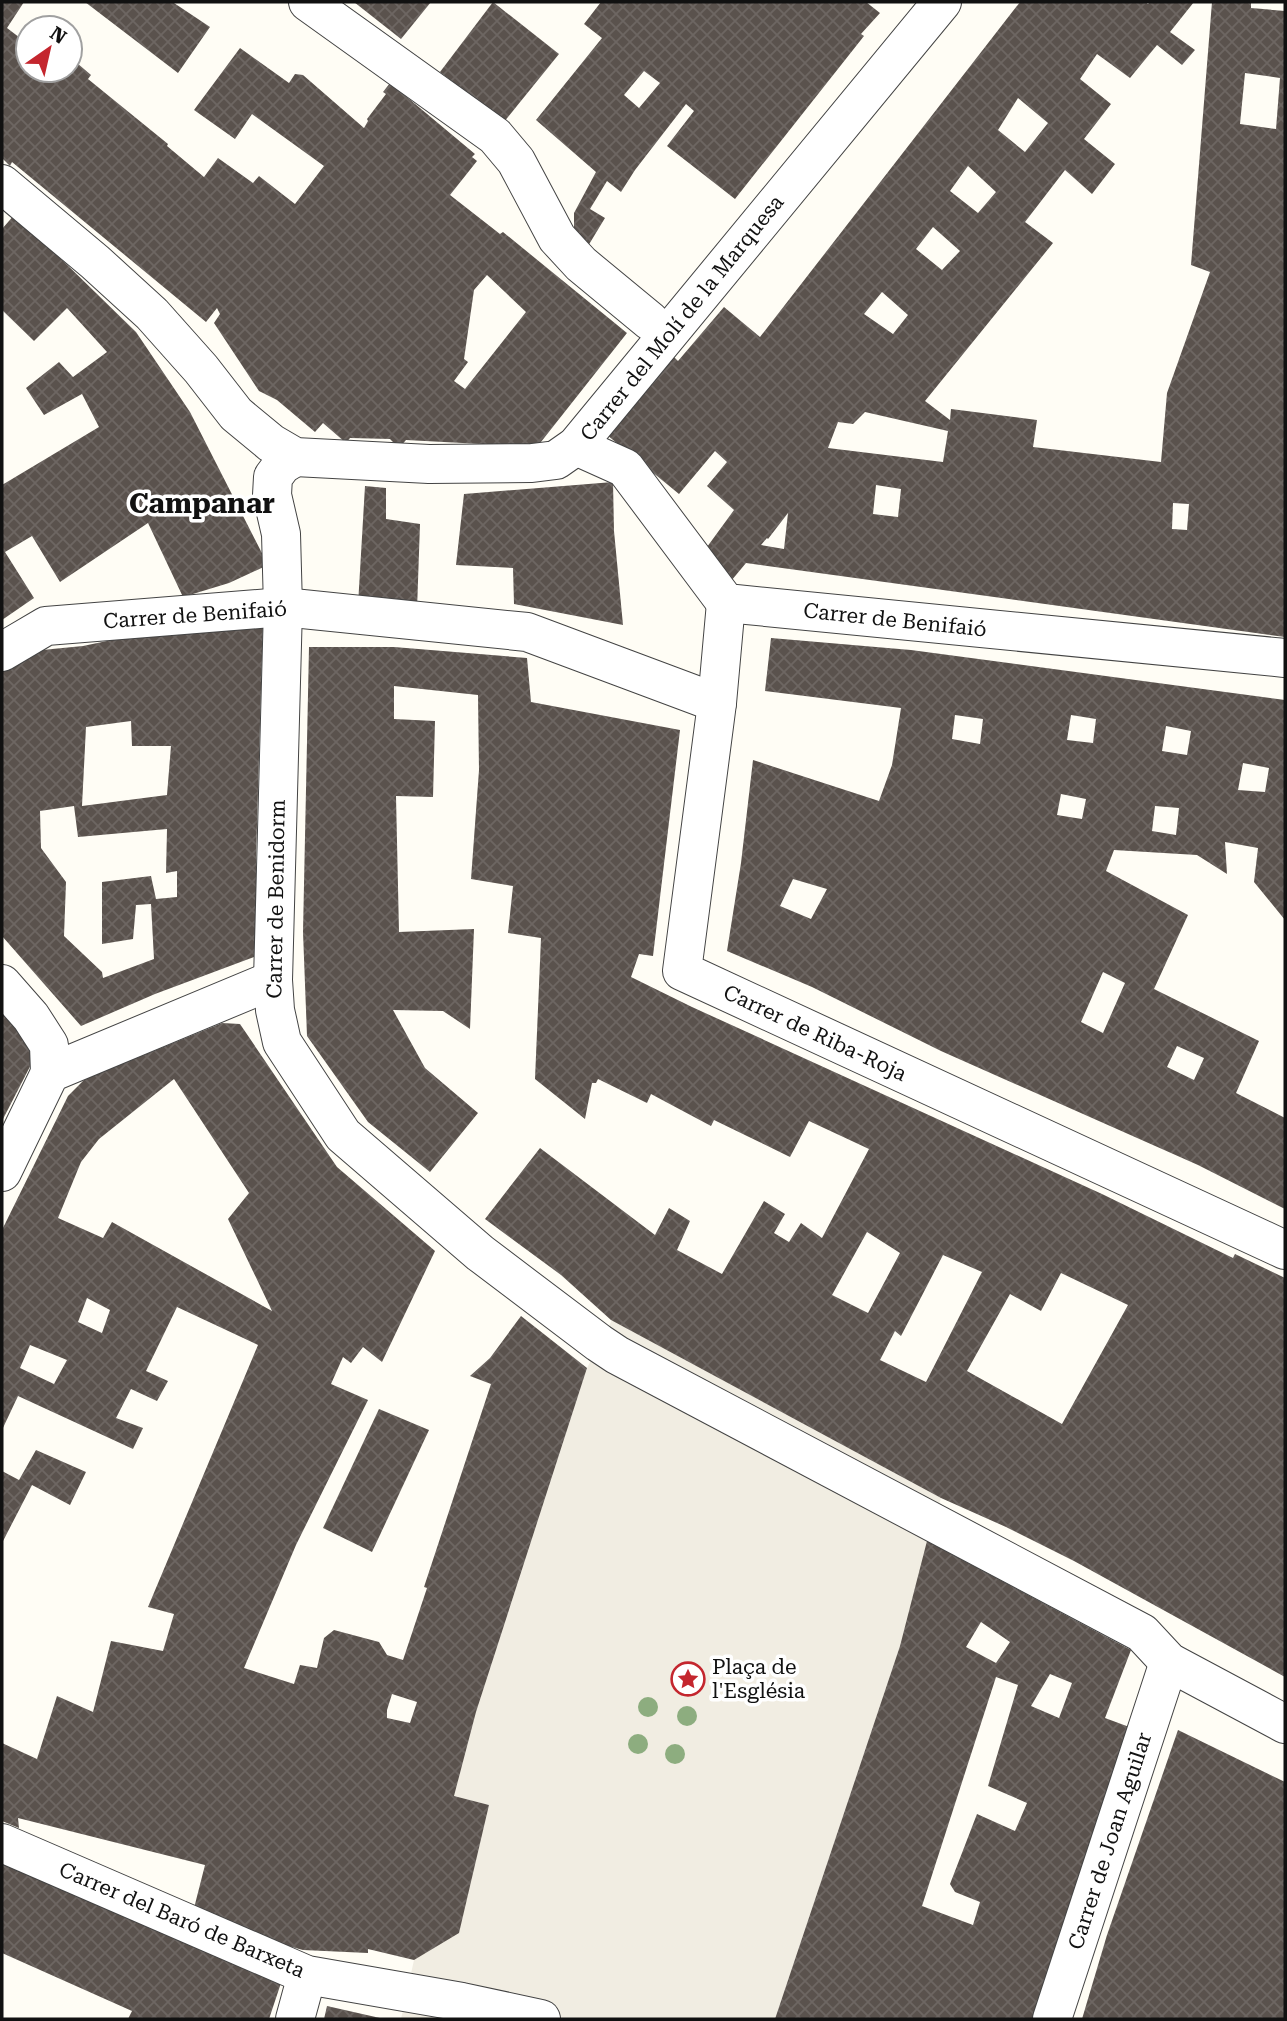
<svg xmlns="http://www.w3.org/2000/svg" width="1287" height="2021" font-family="'Roboto Serif',serif">
<style>
.plaza{fill:#f1ede2}
.building{fill:url(#building-cross-hatch);fill-rule:evenodd}
.lines{fill:none;stroke-linecap:round;stroke-linejoin:round}
.street-casing{stroke:#444;stroke-width:40}
.street{stroke:#fff;stroke-width:38}
.tree{fill:#8dad7f}
.labels{text-anchor:middle;dominant-baseline:central;stroke-width:7;stroke-linejoin:round;paint-order:stroke}
.street-label{font-size:21px;fill:#111;stroke:#fff}
.poi-label{font-size:21px;fill:#111;stroke:#fff;text-anchor:start}
.district-label{font-size:28px;font-weight:bold;fill:#111;stroke:#fff}
</style>
<defs>
<pattern id="building-cross-hatch" width="8" height="8" patternUnits="userSpaceOnUse" patternTransform="scale(1.75)"><rect width="8" height="8" fill="#5a524d"/><path d="M0 0l8 8M0 8l8-8" fill="none" stroke="#6d6662"/></pattern>
</defs>
<rect width="100%" height="100%" fill="#fffdf5"/>
<path class="plaza" d="M612 1320 941 1498 900 1646 775 2019H401L414 1960 459 1932 489 1805 454 1796 476 1712 587 1368Z"/>
<g class="building">
<path d="M2 2H24L7 28 28 44V70H70V57L91 75 88 79 168 144 167 146 204 177 218 158 253 183 259 176 295 204 324 166 252 114 235 139 194 110 240 48 289 83 295 74 303 75 364 128 368 121 367 119 386 94 383 92 390 83 475 154 472 157 477 161 450 195 500 234 503 232 627 333 537 447 406 440 399 448 390 439 350 438 346 443 323 423 315 432 277 400 259 391 214 323 220 314 217 308 206 322 12 162 10 166 2 158ZM487 275 526 312 465 389 454 381 468 362 464 359 474 290Z"/>
<path d="M85 2H176L174 3 210 27 178 73Z"/>
<path d="M354 2H431L401 39Z"/>
<path d="M493 2 559 54 504 122 440 72Z"/>
<path d="M601 2H866L880 13 861 34 864 36 735 199 667 146 694 111 686 104 635 170 621 192 607 181 590 209 605 218 585 251 574 231V213L596 172 536 120 602 38 584 24ZM644 71 660 83 639 108 624 95Z"/>
<path d="M1020 2H1145L1148 4 1150 2H1194L1170 32 1195 50 1182 65 1157 45 1130 78 1097 54 1080 79 1111 104 1084 139 1115 164 1092 194 1065 170 1025 222 1053 243 925 401 950 420 951 409 1037 420 1033 447 1161 462 1167 393 1210 272 1191 265 1212 2H1251V8L1285 11V637L746 563 731 581 707 547 734 510 707 486 727 462 715 451 679 494 607 435 672 355 678 361 724 307 760 337ZM1245 73 1280 78 1276 129 1240 124ZM1018 98 1048 123 1025 152 998 130ZM968 166 996 192 978 213 950 191ZM933 227 960 251 942 270 916 249ZM882 292 908 315 893 334 864 314ZM865 412 948 431 943 462 828 448 838 422 853 424ZM876 485 901 489 898 517 873 514ZM1173 503 1189 504 1187 530 1172 529ZM788 513 784 549 761 545 767 538 768 539Z"/>
<path d="M15 214 136 332 190 412 268 565 229 583 183 597 148 523 60 582 32 536 5 552 34 598 2 620V485L99 427 82 394 44 415 26 388 59 362 73 377 107 352 67 308 34 341 2 310V229Z"/>
<path d="M613 482 614 531 623 625 514 604 513 568 456 565 464 494Z"/>
<path d="M365 486 386 488V519L420 524 417 610 358 605Z"/>
<path d="M263 623 256 858 257 956 155 994 81 1026 2 936V671L42 650 83 646 126 637ZM131 721 132 746H171L167 795 82 806 86 727ZM74 806 78 837 167 829 166 873 177 871V897L156 899 151 876 102 882V944L133 939 136 905 151 904 154 959 103 978 102 972 64 936 66 882 41 848 40 811Z"/>
<path d="M771 638 911 650 1285 700V920L1254 882 1258 848 1225 842 1227 874 1197 855 1114 850 1106 871 1188 915 1154 989 1259 1041 1236 1093 1285 1118V1209L1198 1165 941 1051 812 987 727 951 741 863 753 760 879 801 892 765 901 708 765 691ZM955 715 983 719 980 744 952 739ZM1071 715 1096 719 1093 743 1067 740ZM1166 726 1191 731 1187 755 1162 751ZM1243 763 1269 768 1265 792 1238 790ZM1061 794 1086 799 1082 819 1057 815ZM1155 806 1179 808 1176 835 1152 831ZM793 879 827 889 811 919 780 906ZM1103 972 1125 983 1103 1033 1081 1022ZM1177 1046 1204 1058 1194 1080 1167 1067Z"/>
<path d="M309 647H394L527 658 531 702 680 730 653 956 639 954 631 977 692 1007 1102 1194 1233 1258 1235 1254 1285 1278V1677L1074 1561 1006 1527 941 1498 611 1320 561 1275 485 1219 540 1148 655 1235 669 1208 690 1221 677 1250 722 1274 764 1201 785 1214 774 1233 789 1242 801 1223 822 1238 869 1149 809 1121 790 1157 714 1120 711 1126 651 1094 647 1103 598 1079 596 1083H592L585 1119 535 1079 541 938 508 933 513 886 471 879 479 770 478 695 394 686V719L435 721 433 797 396 796 399 932 474 929 470 1029 443 1011 393 1010 425 1068 478 1113 430 1172 368 1122 307 1036 303 932ZM867 1232 900 1253 868 1313 832 1295ZM943 1255 982 1272 926 1382 880 1360 895 1331 901 1336ZM1061 1273 1128 1305 1062 1424 967 1371 1010 1294 1041 1311Z"/>
<path d="M2 1008 39 1049 2 1121Z"/>
<path d="M222 1023 240 1024 337 1167 435 1251 382 1362 363 1347 351 1363 343 1357 331 1384 368 1400 296 1545 244 1668 294 1684 300 1665 317 1668 324 1638 334 1630 379 1642 387 1655 403 1660 427 1588 424 1587 491 1384 470 1376 490 1358 521 1316 587 1368 476 1712 454 1796 489 1805 459 1933 414 1960 368 1949V1953L303 1950 248 1935 192 1916 205 1865 18 1818 19 1828 2 1821V1743L37 1759 57 1696 93 1712 111 1641 163 1651 174 1614 148 1607 258 1345 177 1307 146 1371 168 1381 157 1401 131 1389 116 1418 143 1428 133 1449 18 1396 2 1430V1230L68 1096 85 1079ZM174 1079 249 1193 228 1219 272 1311 112 1222 103 1238 58 1218 81 1162 99 1139ZM87 1298 110 1310 102 1333 78 1322ZM30 1345 67 1360 54 1384 20 1368ZM392 1694 417 1702 410 1723 387 1718V1710Z"/>
<path d="M379 1409 429 1430 372 1552 323 1528Z"/>
<path d="M36 1450 86 1472 70 1505 32 1485 2 1543V1471L19 1480Z"/>
<path d="M927 1541 1131 1650 1105 1718 1132 1728 1036 2019H775L900 1646ZM981 1622 1010 1642 996 1663 966 1647ZM1050 1674 1072 1683 1059 1718 1031 1706ZM996 1677 1018 1685 988 1786 1027 1803 1015 1831 977 1814 950 1884 955 1892 980 1902 973 1925 922 1906Z"/>
<path d="M1178 1730 1285 1782V2019H1082L1107 1935Z"/>
<path d="M2 1859 281 1983 269 2019H128L132 2011 2 1953Z"/>
<path d="M327 2006 380 2018V2019H324Z"/>
</g>
<g class="lines">
<defs>
<g id="street">
<path d="M308 2 495 136 516 161 557 238 581 264 650 321"/>
<path d="M2 184 95 262 152 314 201 369 236 414 271 443 295 457 429 464 532 463 556 460 576 446 942 2"/>
<path d="M576 446 625 468 726 603 1285 658"/>
<path d="M295 457 282 465 273 477 272 495 281 534 283 607 273 980 275 1010 282 1042 343 1135 480 1253 599 1343 617 1355 1142 1633 1169 1662 1285 1724"/>
<path d="M726 603 717 703 682 971 1285 1250"/>
<path d="M2 652 46 626 283 607 527 632 717 703"/>
<path d="M2 984 31 1017 49 1045 50 1073"/>
<path d="M2 1172 50 1073 273 980"/>
<path d="M2 1843 307 1975 462 2002 541 2019"/>
<path d="M295 2019 307 1975"/>
<path d="M1052 2019 1169 1662"/>
</g>
</defs>
<use href="#street" class="street-casing"/>
<use href="#street" class="street"/>
</g>
<g class="tree">
<circle cx="648" cy="1707" r="10"/>
<circle cx="687" cy="1716" r="10"/>
<circle cx="638" cy="1744" r="10"/>
<circle cx="675" cy="1754" r="10"/>
</g>
<defs>
<symbol id="sight-ring" viewBox="-11 -11 22 22"><circle r="9.5" fill="#fff" stroke="#c4262e" stroke-width="1.5"/><path d="M0-6L1.8-2.2L6-1.7L2.9 1.2L3.7 5.4L0 3.3L-3.7 5.4L-2.9 1.2L-6-1.7L-1.8-2.2Z" fill="#c4262e"/></symbol>
</defs>
<g fill-rule="evenodd">
<use href="#sight-ring" x="669" y="1660" width="38" height="38"/>
</g>
<g class="labels">
<g class="street-label">
<text transform="translate(682 318) rotate(-51)">Carrer del Molí de la Marquesa</text>
<text transform="translate(195 615) rotate(-4)">Carrer de Benifaió</text>
<text transform="translate(895 620) rotate(6)">Carrer de Benifaió</text>
<text transform="translate(276 899) rotate(-89)">Carrer de Benidorm</text>
<text transform="translate(815 1033) rotate(25)">Carrer de Riba-Roja</text>
<text transform="translate(1110 1841) rotate(-72)">Carrer de Joan Aguilar</text>
<text transform="translate(182 1920) rotate(23)">Carrer del Baró de Barxeta</text>
</g>
<g class="poi-label">
<text x="712" y="1667">Plaça de<tspan x="712" dy="24">l'Església</tspan></text>
</g>
<g class="district-label">
<text x="202" y="503">Campanar</text>
</g>
</g>
<rect width="1287" height="2021" fill="none" stroke="#111111" stroke-width="7"/>
<g transform="translate(49 49) rotate(34)"><circle r="33" fill="#ffffff" stroke="#a0a0a0" stroke-width="2"/>
<path d="M0-5L12 26L0 18L-12 26Z" fill="#c4262e"/>
<text y="-10" font-size="19" font-weight="bold" text-anchor="middle" fill="#111111">N</text>
</g>
</svg>
